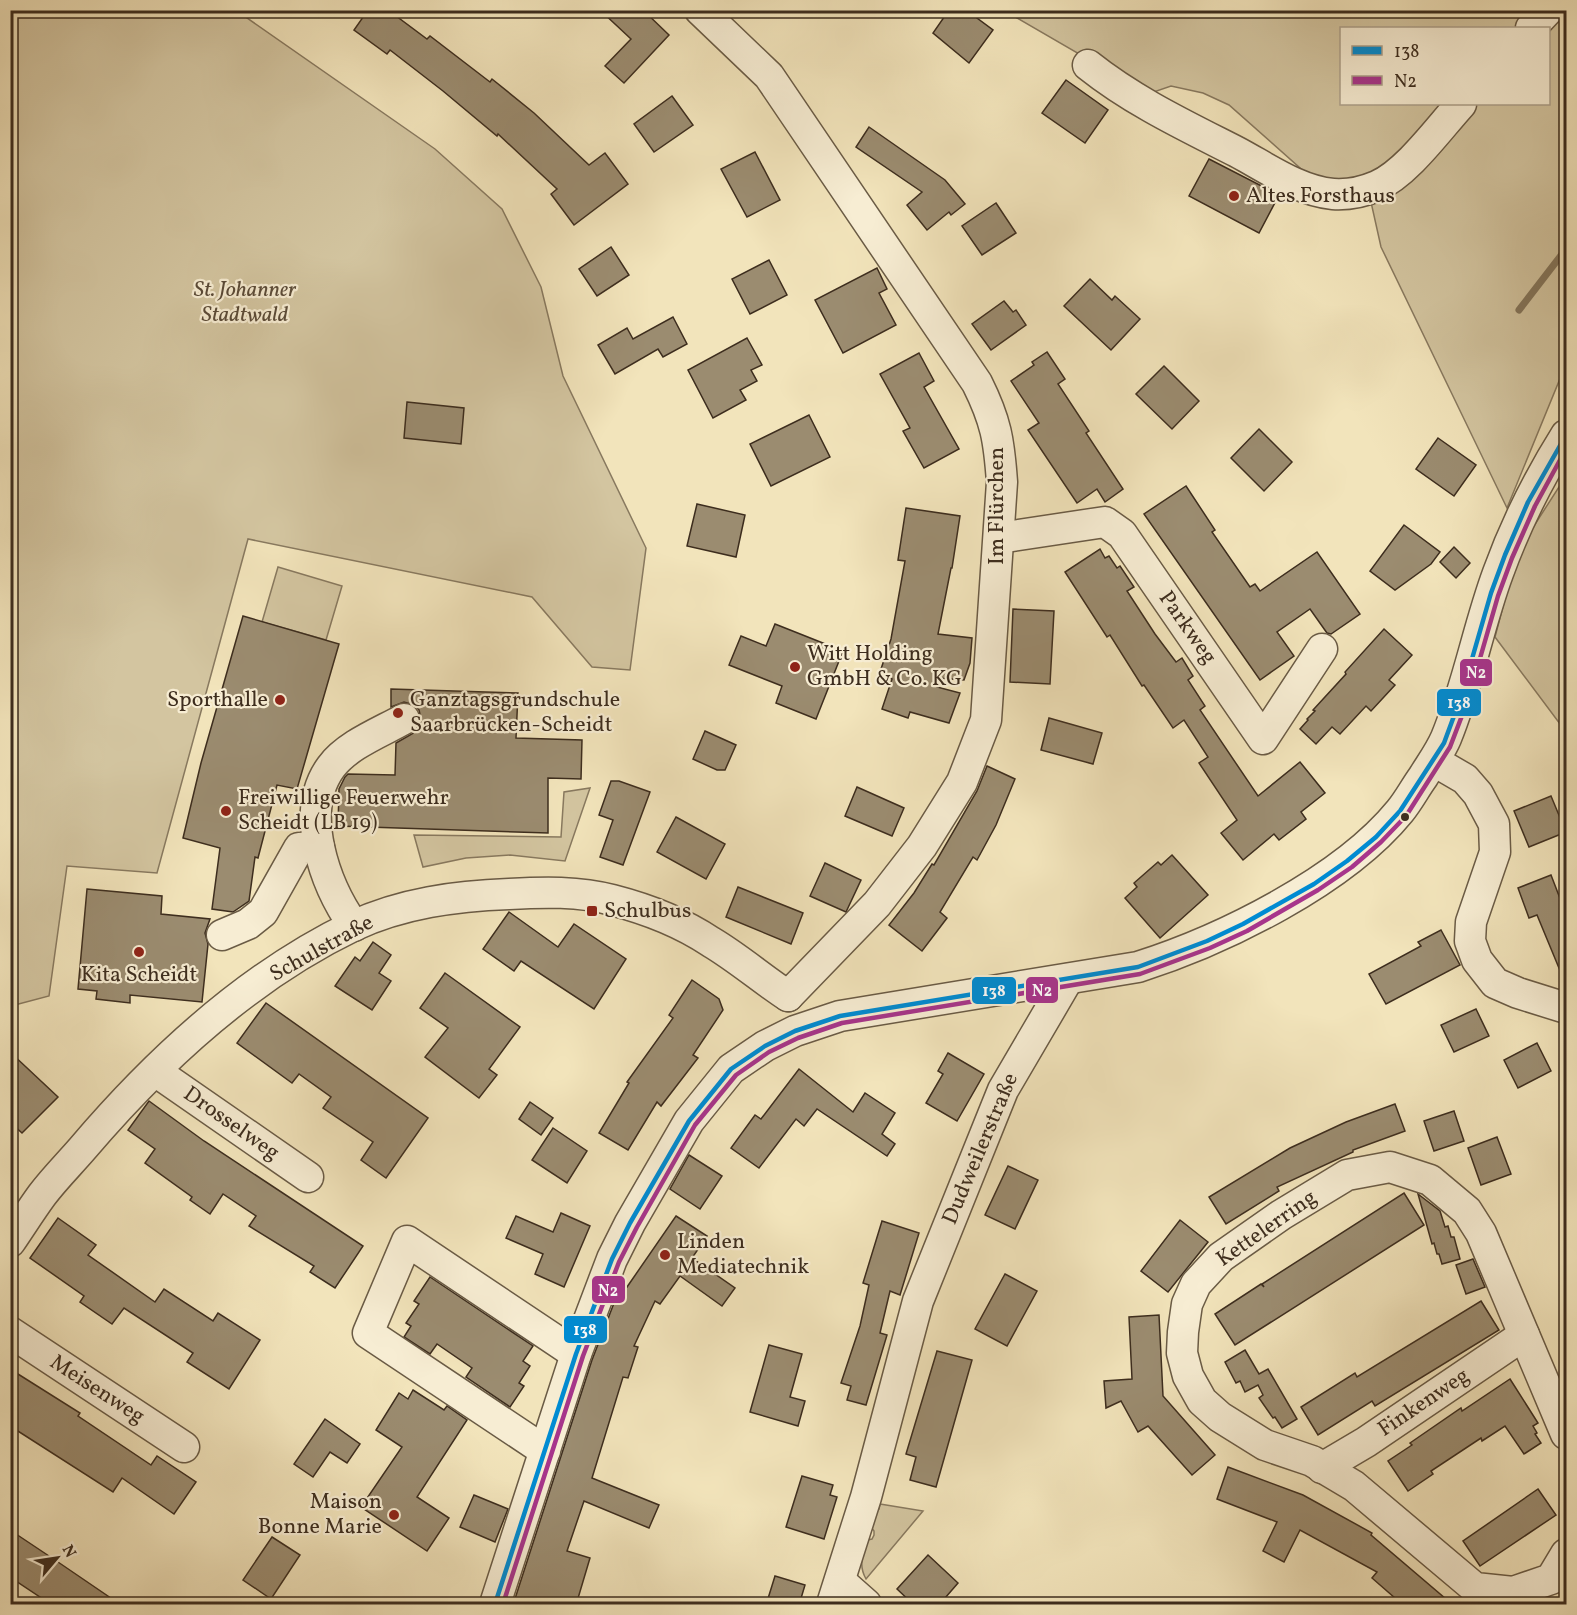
<svg xmlns="http://www.w3.org/2000/svg" width="1577" height="1615" font-family="Vollkorn,serif">
<style>
.green{fill:#d3c5a0;stroke:#88795f;stroke-width:1.5;fill-rule:evenodd}
.lines{fill:none;stroke-linecap:round;stroke-linejoin:round}
.stream{stroke:#84765c;stroke-width:7}
.building{fill:#9b8c70;stroke:#3d2d1e;stroke-width:1.5}
.minor-casing{stroke:#6a5b45;stroke-width:33}
.minor{stroke:#f7edd3;stroke-width:30}
.bus-1-casing{stroke:#f7edd3;stroke-width:9}
.bus-2-casing{stroke:#f7edd3;stroke-width:9}
.bus-1{stroke:#008bd2;stroke-width:4.5}
.bus-2{stroke:#a7358b;stroke-width:4.5}
.poi-dot{fill:#8f2418;stroke:#f7edd3;stroke-width:2}
.bus-dot{fill:#3d2d1e;stroke:#f7edd3;stroke-width:2}
.labels{text-anchor:middle;dominant-baseline:central;stroke-width:4.5;stroke-linejoin:round;paint-order:stroke}
.poi-label{font-size:22px;fill:#3d2d1e;stroke:#f7edd3;text-anchor:start}
.park-label{font-size:22px;font-style:italic;fill:#5b4b38;stroke:#f7edd3}
.street-label{font-size:22px;fill:#3d2d1e;stroke:#f7edd3}
.line-badge{stroke:#f7edd3;stroke-width:2}
.badge-label{font-size:16px;text-anchor:middle;font-weight:bold;fill:#fff}
</style>
<rect width="100%" height="100%" fill="#f2e4bb"/>
<filter id="stains"><feTurbulence type="fractalNoise" baseFrequency=".00333" numOctaves="4"/><feColorMatrix values="0 0 0 0 .2 0 0 0 0 .09 0 0 0 0 .02 0 0 0 .5 -.17"/></filter>
<radialGradient id="worn" r=".72"><stop offset=".6" stop-color="#630" stop-opacity="0"/><stop offset="1" stop-color="#630" stop-opacity=".3"/></radialGradient>
<g class="green">
<path d="M11 11H237L435 149 502 209 541 287 563 376 646 548 630 670 592 667 532 597 248 539 157 873 67 866 49 996 11 1006Z"/>
<path d="M1005 11H1566V364L1507 508 1381 247 1367 184 1347 186 1308 175 1229 105 1203 93 1171 86 1148 94ZM1342 28H1548V104H1342Z"/>
<path d="M1566 476V732L1495 637 1511 576 1532 529Z"/>
<path d="M278 567 342 586 326 640 262 622Z"/>
<path d="M590 788 565 861 510 855 466 858 423 867 414 835 561 837 564 792Z"/>
<path d="M880 1504 923 1511 866 1579C858 1565 863 1554 867 1540L872 1539 874 1535V1531L871 1527 875 1509H879Z"/>
</g>
<g class="lines">
<path class="stream" d="M1519 310 1566 249"/>
</g>
<g class="building">
<path d="M368 10H388L427 39 430 36 490 82 492 79 534 113 589 165 605 153 628 184 574 225 551 194 557 189 498 134 497 136 443 91 390 50 387 54 354 30Z"/>
<path d="M600 10H643L669 35 624 83 605 66 631 39Z"/>
<path d="M949 10H966L993 30 969 63 933 33Z"/>
<path d="M1066 80 1108 110 1085 143 1042 113Z"/>
<path d="M672 96 693 125 654 152 634 124Z"/>
<path d="M869 127 945 180 965 204 951 215 949 212 927 230 907 205 922 192 856 147Z"/>
<path d="M755 152 780 200 747 217 721 169Z"/>
<path d="M1209 159 1279 195 1259 233 1189 196Z"/>
<path d="M996 203 1016 233 982 255 962 226Z"/>
<path d="M611 247 629 275 597 296 579 269Z"/>
<path d="M769 260 787 295 750 314 732 279Z"/>
<path d="M877 268 887 289 879 293 896 325 843 353 815 300Z"/>
<path d="M1090 279 1112 300 1115 296 1140 319 1111 350 1064 306Z"/>
<path d="M1004 301 1013 312 1016 310 1026 325 991 350 972 324Z"/>
<path d="M673 317 687 344 663 357 658 349 615 374 598 345 627 328 633 339Z"/>
<path d="M747 338 762 365 751 370 757 381 740 390 746 400 713 418 688 370Z"/>
<path d="M1047 352 1065 379 1058 384 1089 431 1086 433 1123 489 1105 502 1097 489 1077 503 1028 430 1039 423 1011 381 1034 365 1032 362Z"/>
<path d="M919 353 934 381 924 387 959 449 924 468 903 431 910 428 880 374Z"/>
<path d="M1164 366 1199 401 1172 429 1136 394Z"/>
<path d="M407 402 464 408 461 444 404 438Z"/>
<path d="M809 415 830 457 771 486 750 444Z"/>
<path d="M1259 429 1292 462 1264 491 1231 458Z"/>
<path d="M1438 438 1476 465 1454 496 1416 469Z"/>
<path d="M1186 486 1215 530 1212 532 1250 587 1255 584 1260 591 1317 552 1360 614 1331 634 1327 633 1310 609 1277 632 1294 656 1260 680 1144 514Z"/>
<path d="M697 504 745 515 736 557 687 546Z"/>
<path d="M906 508 960 516 952 568H951L938 634 972 638 970 663 964 680 938 678 937 687 960 693 949 723 910 712 908 718 882 709 892 679 879 675 891 639 905 561 898 560Z"/>
<path d="M1404 525 1440 552 1431 564 1395 590 1370 571Z"/>
<path d="M1454 547 1470 563 1456 578 1440 562Z"/>
<path d="M1100 549 1105 558 1109 556 1117 568 1120 566 1134 587 1127 591 1155 634 1176 662 1182 658 1193 676 1188 680 1205 706 1200 710 1258 796 1300 762 1325 793 1301 812 1306 819 1279 840 1274 834 1243 860 1221 833 1237 820 1199 763 1208 757 1184 720 1173 728 1144 685 1142 686 1110 635 1107 637 1065 572Z"/>
<path d="M1013 609 1054 611 1050 684 1010 682Z"/>
<path d="M243 616 339 644 297 789 277 785 258 858 255 857 249 901 233 912 212 909 220 848 183 838 201 763Z"/>
<path d="M775 624 843 651 816 719 776 703 782 686 729 665 741 636 766 646Z"/>
<path d="M1384 629 1412 655 1389 680 1395 685 1371 711 1366 706 1340 734 1332 727 1316 744 1300 729 1308 720 1307 719 1315 711 1313 710 1346 674 1345 672Z"/>
<path d="M391 689 518 693 516 738 582 740 581 779 548 778V833L338 826 339 789 345 777 348 774 395 775 396 743 412 734 419 728 421 719 419 710 414 705 404 702 391 707Z"/>
<path d="M1049 718 1102 733 1093 764 1041 750Z"/>
<path d="M705 731 736 745 725 770H717L693 759Z"/>
<path d="M987 766 1015 779 996 825 977 860 973 857 940 912 947 918 922 951 889 925 914 893 932 864 934 865 977 791Z"/>
<path d="M611 781H619L650 792 623 865 600 857 613 820 599 815Z"/>
<path d="M857 787 904 808 892 836 845 816Z"/>
<path d="M1551 796 1566 832 1529 847 1514 811Z"/>
<path d="M676 817 725 844 706 879 657 852Z"/>
<path d="M1172 855 1208 895 1160 938 1125 898 1137 887 1134 883 1158 862 1161 865Z"/>
<path d="M825 863 861 880 846 912 810 896Z"/>
<path d="M1551 875 1566 914V985L1537 915 1529 918 1518 888Z"/>
<path d="M738 887 803 913 791 944 726 917Z"/>
<path d="M87 889 162 896 161 914 210 919 205 933 208 944 202 1002 130 995V1003L96 999 97 991 78 989Z"/>
<path d="M509 912 558 947 574 924 626 959 594 1009 521 961 514 971 483 949Z"/>
<path d="M1441 930 1460 965 1386 1004 1369 974 1421 946 1418 942Z"/>
<path d="M373 942 391 955 379 973 391 981 372 1010 335 986 355 957 360 961Z"/>
<path d="M445 973 520 1027 489 1069 497 1075 479 1098 425 1057 448 1028 420 1008Z"/>
<path d="M692 980 719 999 723 1010 693 1055 698 1058 661 1106 657 1102 628 1150 599 1133 629 1083 627 1082 673 1018 669 1015Z"/>
<path d="M266 1003 428 1118 386 1178 361 1160 373 1142 323 1108 331 1097 299 1074 292 1083 237 1043Z"/>
<path d="M1476 1009 1489 1036 1454 1052 1441 1025Z"/>
<path d="M1537 1043 1551 1071 1518 1088 1504 1060Z"/>
<path d="M10 1052 58 1097 22 1133 10 1122Z"/>
<path d="M948 1053 984 1074 957 1121 926 1103 943 1074 938 1071Z"/>
<path d="M799 1069 853 1112 865 1093 895 1113 882 1134 895 1144 887 1156 817 1109 804 1126 796 1119 759 1168 731 1148 755 1115 761 1119Z"/>
<path d="M149 1101 204 1141 363 1246 335 1288 310 1272 314 1266 249 1226 256 1216 223 1194 210 1214 190 1200 192 1197 145 1163 155 1149 128 1130Z"/>
<path d="M530 1102 553 1118 541 1135 519 1119Z"/>
<path d="M1395 1104 1405 1131 1353 1150V1152L1277 1187 1279 1191 1226 1224 1209 1197 1290 1148 1346 1122Z"/>
<path d="M1454 1111 1464 1141 1434 1151 1424 1121Z"/>
<path d="M553 1128 587 1151 567 1183 532 1160Z"/>
<path d="M1497 1137 1511 1174 1481 1185 1468 1148Z"/>
<path d="M689 1155 722 1176 700 1209 670 1189Z"/>
<path d="M1008 1166 1038 1180 1015 1229 985 1215Z"/>
<path d="M1404 1193 1424 1225 1235 1345 1215 1314 1261 1284 1264 1287 1262 1284Z"/>
<path d="M1418 1194 1440 1211 1445 1227 1448 1226 1451 1237H1454L1460 1259 1442 1264 1439 1254H1437L1434 1243 1432 1244Z"/>
<path d="M561 1213 590 1226 564 1287 535 1274 543 1254 506 1238 516 1216 553 1232Z"/>
<path d="M676 1216 707 1236 692 1258 735 1288 722 1306 680 1276 660 1304 655 1301 634 1346 638 1347 628 1378 623 1377 592 1478 659 1505 649 1528 584 1501 567 1551 590 1558 576 1605H513L592 1360 621 1285 627 1287Z"/>
<path d="M58 1218 96 1245 88 1255 155 1302 164 1289 213 1321 218 1313 260 1340 229 1389 187 1362 193 1353 124 1308 112 1324 80 1302 84 1296 30 1258Z"/>
<path d="M1180 1220 1208 1242 1168 1292 1141 1271Z"/>
<path d="M882 1221 919 1233 900 1295 890 1291 880 1333 887 1335 866 1405 847 1400 851 1386 841 1383 860 1326 869 1285 863 1283Z"/>
<path d="M1473 1259 1485 1287 1466 1294 1456 1265Z"/>
<path d="M1005 1274 1037 1291 1007 1346 975 1329Z"/>
<path d="M430 1277 533 1346 523 1361 530 1366 519 1383 524 1386 510 1407 466 1377 472 1368 437 1344 430 1354 404 1337 411 1326 406 1323 419 1304 414 1301Z"/>
<path d="M1481 1301 1499 1330 1375 1406 1372 1401 1318 1435 1301 1407 1355 1373 1357 1377Z"/>
<path d="M1159 1315 1163 1396 1215 1455 1192 1475 1148 1426 1138 1432 1121 1401 1106 1408 1104 1381 1132 1379 1129 1317Z"/>
<path d="M769 1345 802 1354 790 1397 805 1401 798 1426 750 1412Z"/>
<path d="M1245 1350 1259 1374 1268 1369 1297 1419 1282 1428 1275 1417 1273 1418 1259 1398 1263 1395 1258 1385 1245 1392 1240 1381 1236 1383 1225 1362Z"/>
<path d="M937 1351 972 1360 936 1487 910 1480 916 1457 906 1454Z"/>
<path d="M10 1369 80 1413 78 1416 151 1465 157 1456 196 1482 174 1514 122 1478 113 1492 10 1426Z"/>
<path d="M1510 1379 1538 1423 1533 1426 1537 1433 1535 1434 1541 1443 1524 1454 1505 1426 1482 1441 1481 1438 1431 1471 1433 1474 1408 1491 1388 1461 1412 1445 1410 1443 1461 1408 1462 1411Z"/>
<path d="M413 1390 444 1410 447 1406 467 1420 417 1497 449 1518 427 1551 361 1507 402 1447 376 1430 399 1393 408 1399Z"/>
<path d="M325 1419 360 1444 347 1463 330 1452 313 1477 294 1464Z"/>
<path d="M1228 1467 1303 1495 1372 1533 1371 1535 1453 1605H1403L1372 1578 1377 1572 1300 1530 1284 1562 1263 1551 1277 1522 1217 1499Z"/>
<path d="M802 1476 833 1485 830 1495 837 1497 824 1539 786 1527Z"/>
<path d="M1538 1489 1556 1515 1480 1566 1463 1541Z"/>
<path d="M474 1495 508 1509 495 1542 460 1527Z"/>
<path d="M10 1530 58 1562 121 1605H52L10 1577Z"/>
<path d="M272 1537 300 1555 271 1599 243 1580Z"/>
<path d="M928 1555 958 1583 939 1605H914L897 1589Z"/>
<path d="M775 1576 805 1585 799 1605H766Z"/>
</g>
<g class="lines">
<defs>
<g id="minor">
<path d="M700 10 769 76 977 383C996 421 999 440 1002 482L986 720 962 782 922 846 877 904 788 996"/>
<path d="M1531 28 1548 10"/>
<path d="M1088 65C1133 101 1186 126 1237 152 1267 168 1299 191 1333 194 1348 195 1363 192 1377 186 1407 173 1439 128 1461 104"/>
<path d="M999 538 1105 522 1122 534 1263 739 1322 649"/>
<path d="M1434 761 1465 779 1478 794 1494 824 1495 852 1471 922 1470 941 1477 960 1495 983 1518 993 1566 1008"/>
<path d="M354 926C325 885 298 812 331 767 347 745 381 732 404 719"/>
<path d="M222 935 248 924 263 912 299 848 319 847"/>
<path d="M155 1071 308 1177"/>
<path d="M10 1242C21 1226 31 1210 42 1195 54 1179 69 1164 82 1149 156 1062 249 976 353 926 402 903 456 896 509 894 543 892 579 891 612 900 647 909 681 922 711 942 738 958 762 979 788 996"/>
<path d="M10 1332 184 1447"/>
<path d="M1566 1434 1481 1233 1467 1211 1430 1180 1390 1167 1347 1175 1281 1215 1221 1257 1196 1284 1187 1304 1183 1332 1182 1353 1188 1376 1202 1401 1220 1417 1265 1445 1312 1461 1354 1486 1475 1588 1513 1592 1551 1579 1566 1554"/>
<path d="M545 1451 368 1333 407 1241 576 1354"/>
<path d="M1322 1468 1366 1442 1524 1335"/>
<path d="M840 1581 866 1604"/>
<path d="M495 1604 576 1354 612 1259 630 1223 689 1121 731 1069 765 1046 795 1031 840 1016 1138 967C1223 940 1343 881 1400 811 1409 800 1415 788 1423 777 1431 764 1440 752 1446 738 1468 685 1478 627 1498 573 1515 526 1539 478 1566 435"/>
<path d="M832 1604 866 1497 918 1301 1003 1090 1068 979"/>
</g>
</defs>
<use href="#minor" class="minor-casing"/>
<use href="#minor" class="minor"/>
<defs>
<path id="bus-1" d="M495 1604 576 1354 612 1259 630 1223 689 1121 731 1069 765 1046 795 1031 840 1016 1138 967 1207 941 1243 924 1314 884 1347 861 1376 837 1400 811 1444 743 1461 697 1491 593 1505 555 1528 502 1566 435"/>
<path id="bus-2" d="M503 1604 583 1356 619 1262 637 1227 695 1125 736 1075 769 1052 798 1038 842 1023 1140 974 1210 948 1247 931 1318 890 1352 867 1381 842 1406 816 1450 747 1468 700 1498 596 1512 558 1535 506 1566 449"/>
</defs>
<use href="#bus-1" class="bus-1-casing"/>
<use href="#bus-2" class="bus-2-casing"/>
<use href="#bus-1" class="bus-1"/>
<use href="#bus-2" class="bus-2"/>
</g>
<g class="poi-dot">
<circle cx="1234" cy="196" r="6"/>
<circle cx="795" cy="667" r="6"/>
<circle cx="280" cy="700" r="6"/>
<circle cx="398" cy="713" r="6"/>
<circle cx="226" cy="811" r="6"/>
<rect x="586" y="905" width="12" height="12" rx="3"/>
<circle cx="139" cy="952" r="6"/>
<circle cx="665" cy="1255" r="6"/>
<circle cx="394" cy="1515" r="6"/>
</g>
<circle class="bus-dot" cx="1405" cy="817" r="5"/>
<g class="labels">
<g class="poi-label">
<text x="1246" y="196">Altes Forsthaus</text>
<text x="807" y="654">Witt Holding<tspan x="807" dy="25">GmbH &amp; Co. KG</tspan></text>
<text x="268" y="700" text-anchor="end">Sporthalle</text>
<text x="410" y="700">Ganztagsgrundschule<tspan x="410" dy="25">Saarbrücken-Scheidt</tspan></text>
<text x="238" y="798">Freiwillige Feuerwehr<tspan x="238" dy="25">Scheidt (LB 19)</tspan></text>
<text x="604" y="911">Schulbus</text>
<text x="139" y="975" text-anchor="middle">Kita Scheidt</text>
<text x="677" y="1242">Linden<tspan x="677" dy="25">Mediatechnik</tspan></text>
<text x="382" y="1502" text-anchor="end">Maison<tspan x="382" dy="25">Bonne Marie</tspan></text>
</g>
<g class="park-label">
<text x="245" y="290">St. Johanner<tspan x="245" dy="25">Stadtwald</tspan></text>
</g>
<g class="street-label">
<text transform="translate(997 506) rotate(-90)">Im Flürchen</text>
<text transform="translate(1187 628) rotate(55)">Parkweg</text>
<text transform="translate(322 949) rotate(-29)">Schulstraße</text>
<text transform="translate(231 1124) rotate(35)">Drosselweg</text>
<text transform="translate(981 1149) rotate(-67)">Dudweilerstraße</text>
<text transform="translate(1267 1229) rotate(-35)">Kettelerring</text>
<text transform="translate(97 1390) rotate(33)">Meisenweg</text>
<text transform="translate(1424 1403) rotate(-34)">Finkenweg</text>
</g>
</g>
<g class="line-badge">
<rect x="1459" y="658" width="34" height="29" rx="6" fill="#a7358b"/>
<rect x="1436" y="688" width="46" height="29" rx="6" fill="#008bd2"/>
<rect x="1025" y="976" width="34" height="28" rx="6" fill="#a7358b"/>
<rect x="971" y="976" width="46" height="29" rx="6" fill="#008bd2"/>
<rect x="591" y="1275" width="35" height="29" rx="6" fill="#a7358b"/>
<rect x="563" y="1315" width="45" height="29" rx="6" fill="#008bd2"/>
</g>
<g class="badge-label">
<text x="1476" y="678">N2</text>
<text x="1459" y="708">138</text>
<text x="1042" y="996">N2</text>
<text x="994" y="996">138</text>
<text x="608" y="1296">N2</text>
<text x="585" y="1335">138</text>
</g>
<rect width="1577" height="1615" fill="none" stroke="#f2e4bb" stroke-width="36"/>
<rect x="12" y="12" width="1553" height="1591" fill="none" stroke="#3d2d1e" stroke-width="3"/>
<rect x="18" y="18" width="1541" height="1579" fill="none" stroke="#3d2d1e" stroke-width="1.5"/>
<rect x="1340" y="27" width="210" height="78" fill="#f7edd3" stroke="#ada08b" stroke-width="1.5"/>
<rect x="1352" y="46" width="30" height="9" fill="#008bd2" stroke="#ada08b" stroke-width="1.5"/>
<text x="1394" y="57" font-size="18" fill="#3d2d1e">138</text>
<rect x="1352" y="76" width="30" height="9" fill="#a7358b" stroke="#ada08b" stroke-width="1.5"/>
<text x="1394" y="87" font-size="18" fill="#3d2d1e">N2</text>
<g transform="translate(57 1558) rotate(61)" stroke="#f7edd3" stroke-width="4.5" paint-order="stroke">
<path d="M0-4.5L10 22L0 15L-10 22Z" fill="#3d2d1e"/>
<text y="-9" font-size="16" font-weight="bold" text-anchor="middle" fill="#3d2d1e">N</text>
</g>
<rect width="100%" height="100%" filter="url(#stains)"/>
<rect width="100%" height="100%" fill="url(#worn)"/>
</svg>
